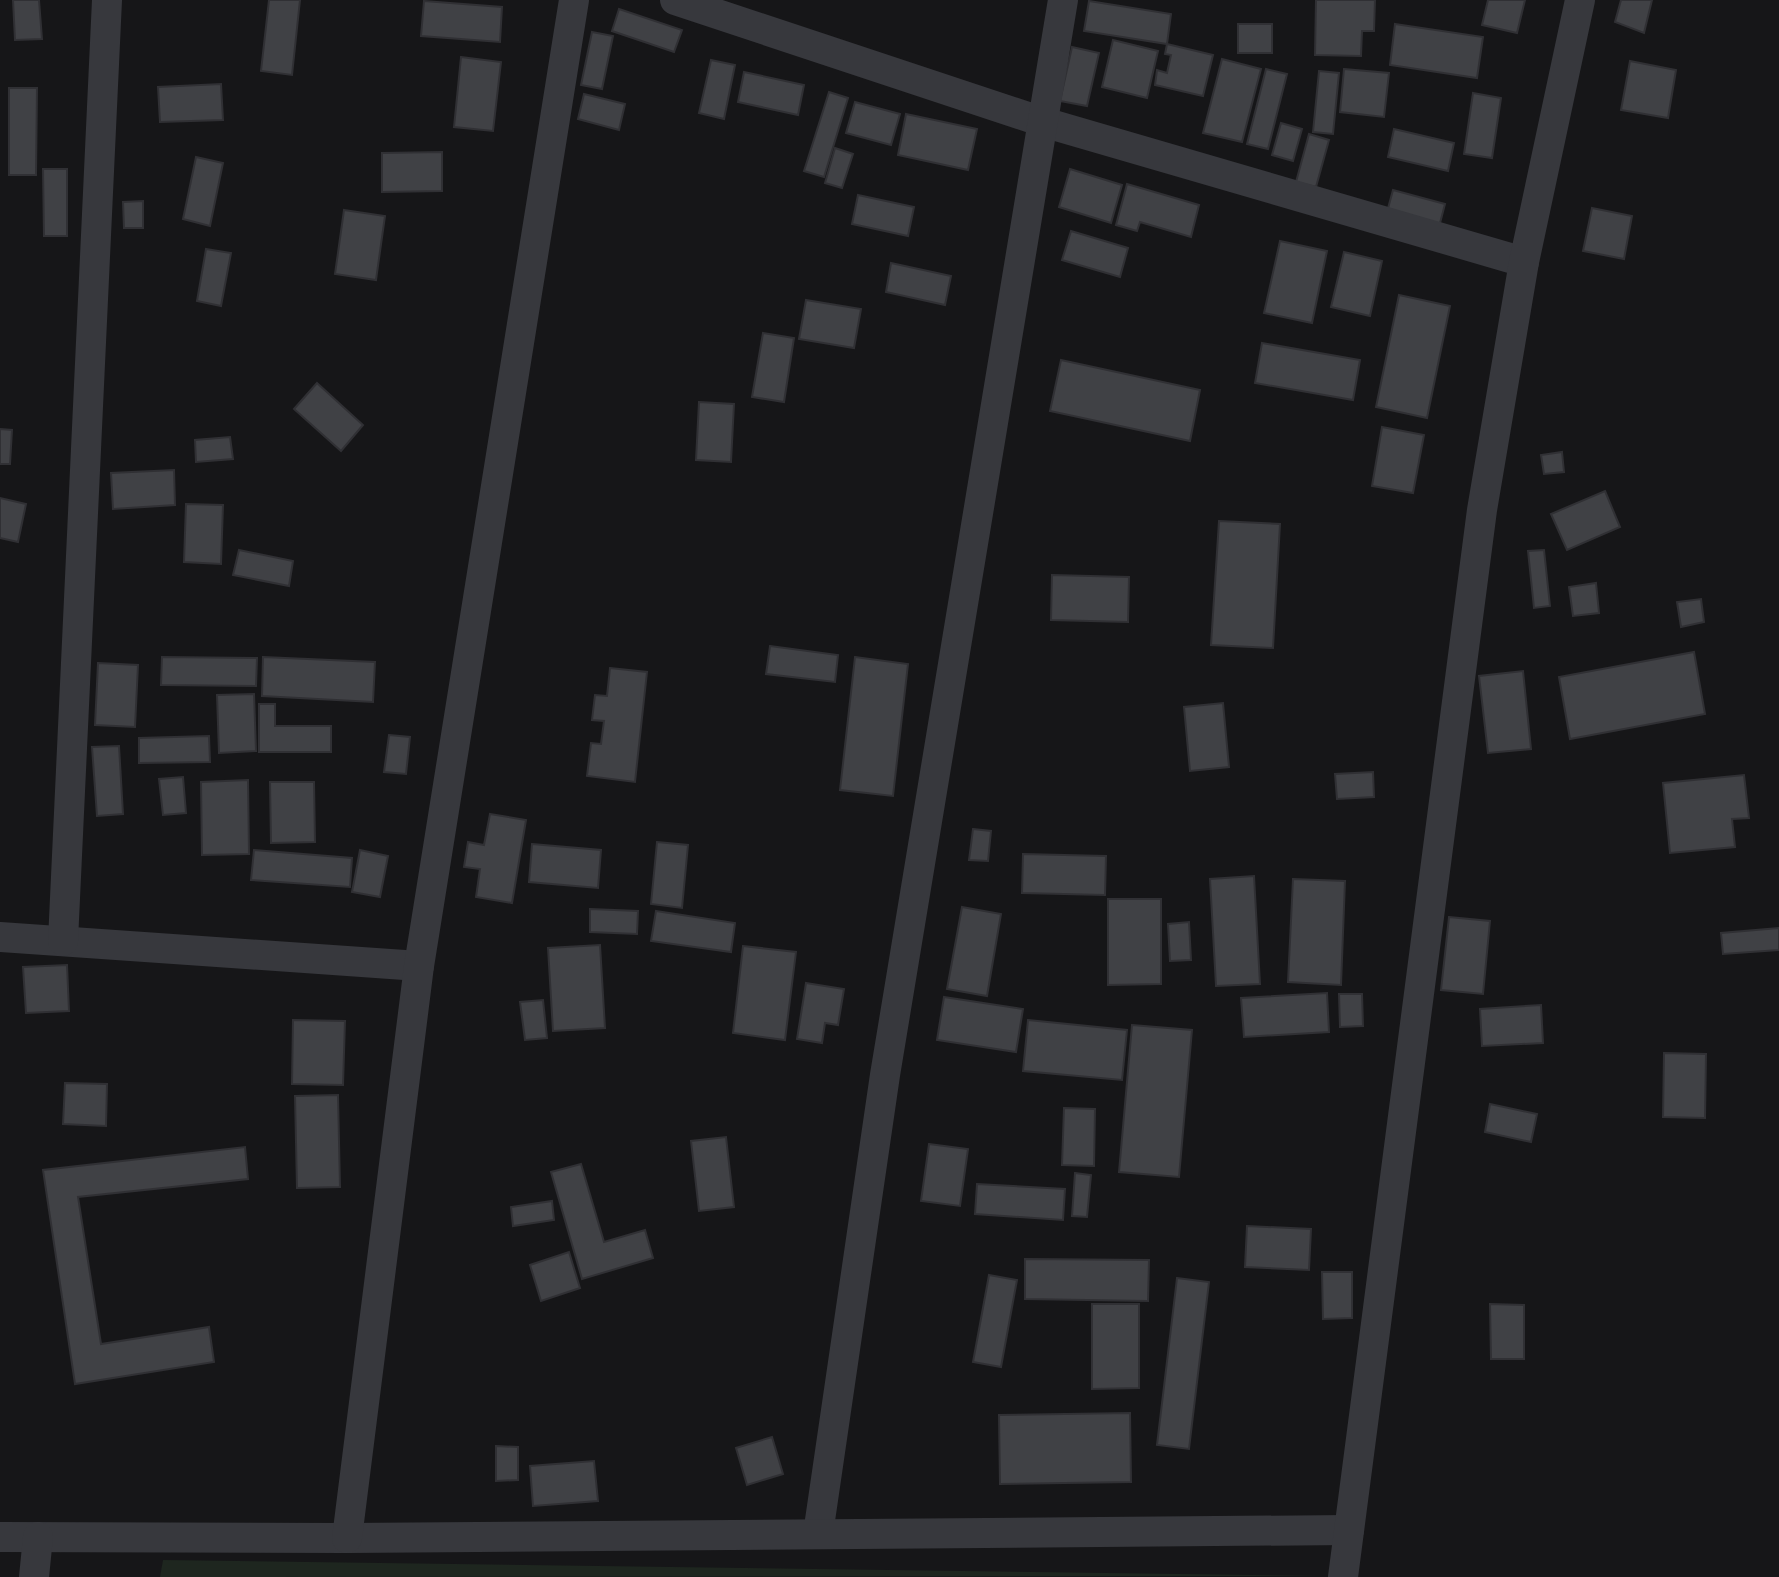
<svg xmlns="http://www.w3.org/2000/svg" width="1779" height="1577" font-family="Signika,sans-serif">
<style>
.green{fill:#1e261f}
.building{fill:#404145;stroke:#303034;stroke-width:2}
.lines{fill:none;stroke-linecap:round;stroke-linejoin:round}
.street{stroke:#37383d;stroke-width:30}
</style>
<rect width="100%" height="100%" fill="#161618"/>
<path class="green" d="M163 1560 1327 1576 160 1577Z"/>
<g class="building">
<path d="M13 0H39L42 39 15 40Z"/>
<path d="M269 0H300L292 75 261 71Z"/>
<path d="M1316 0H1375L1374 31H1362L1361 56 1315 55Z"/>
<path d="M1488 0H1525L1517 33 1482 25Z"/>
<path d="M1621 0H1652L1644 33 1615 22Z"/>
<path d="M424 1 502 7 500 42 421 36Z"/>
<path d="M1089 1 1171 14 1167 44 1084 31Z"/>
<path d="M619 9 682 30 674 52 612 31Z"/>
<rect x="1238" y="24" width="34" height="29"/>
<path d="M1395 24 1483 37 1477 78 1390 65Z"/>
<path d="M592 32 613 36 602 89 581 85Z"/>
<path d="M1113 40 1158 51 1147 98 1102 87Z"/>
<path d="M1167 44 1213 55 1203 96 1155 85 1157 70 1167 73 1171 55 1165 54Z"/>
<path d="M1072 47 1099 53 1087 106 1060 101Z"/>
<path d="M461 57 501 62 493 131 454 127Z"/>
<path d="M1222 59 1261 69 1242 142 1203 133Z"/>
<path d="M711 60 735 65 724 119 699 113Z"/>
<path d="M1630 61 1676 70 1668 118 1621 110Z"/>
<path d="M1266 69 1287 74 1268 149 1247 144Z"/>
<path d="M1344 69 1389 73 1384 117 1340 112Z"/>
<path d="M1319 71 1339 73 1333 134 1313 132Z"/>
<path d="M744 72 804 85 798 115 738 102Z"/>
<path d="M221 84 223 120 160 122 158 87Z"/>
<path d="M9 88H37L36 175H9Z"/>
<path d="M829 92 848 98 824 177 804 171Z"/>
<path d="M1473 93 1501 98 1492 158 1464 154Z"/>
<path d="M584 94 625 104 619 130 578 119Z"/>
<path d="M855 102 900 114 891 145 846 133Z"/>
<path d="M906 114 977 129 968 170 898 155Z"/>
<path d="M1281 123 1302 129 1293 161 1272 155Z"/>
<path d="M1394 129 1454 143 1448 171 1388 157Z"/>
<path d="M1309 134 1329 140 1316 187 1296 182Z"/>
<path d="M835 148 853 154 842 188 825 183Z"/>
<path d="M442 152V191L382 192V153Z"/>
<path d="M196 157 223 163 210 226 183 219Z"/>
<path d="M43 169H67V236H44Z"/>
<path d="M1070 169 1122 185 1111 223 1059 207Z"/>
<path d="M1127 184 1199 205 1191 237 1140 222 1137 231 1116 225Z"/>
<path d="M1393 190 1445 204 1439 227 1387 212Z"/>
<path d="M858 195 914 207 908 236 852 224Z"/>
<path d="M143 201V228H124L123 202Z"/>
<path d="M1592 208 1632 216 1624 259 1583 251Z"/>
<path d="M344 210 385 216 376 280 335 274Z"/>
<path d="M1071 231 1128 248 1120 277 1062 260Z"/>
<path d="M1280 241 1327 251 1312 323 1264 313Z"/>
<path d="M206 249 231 253 221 306 197 301Z"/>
<path d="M1344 252 1382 261 1370 316 1331 307Z"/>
<path d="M891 263 951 276 945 305 886 292Z"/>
<path d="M1399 295 1450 306 1427 418 1376 407Z"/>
<path d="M806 300 861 309 854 348 799 339Z"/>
<path d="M763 333 794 338 784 402 752 397Z"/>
<path d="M1262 343 1360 360 1353 400 1255 383Z"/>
<path d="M1061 360 1200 390 1190 441 1050 411Z"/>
<path d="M317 383 363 425 341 451 294 409Z"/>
<path d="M699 402 734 404 731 462 696 460Z"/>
<path d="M1382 427 1424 435 1413 493 1372 486Z"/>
<path d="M0 429 12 430 10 464H0Z"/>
<path d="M230 437 233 459 196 462 195 440Z"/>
<path d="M1562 452 1564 472 1544 474 1541 455Z"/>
<path d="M174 470 175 505 113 509 111 473Z"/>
<path d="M1605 491 1620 527 1567 550 1551 514Z"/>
<path d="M0 498 26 504 18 542 0 538Z"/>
<path d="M186 504 223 505 221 564 184 562Z"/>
<path d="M1219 521 1280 524 1273 648 1211 645Z"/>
<path d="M239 550 293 561 289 586 233 575Z"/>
<path d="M1544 550 1550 606 1534 608 1528 551Z"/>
<path d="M1052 575 1129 577 1128 622 1051 620Z"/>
<path d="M1596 583 1599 613 1573 616 1569 587Z"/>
<path d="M1701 599 1704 622 1681 627 1677 602Z"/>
<path d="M770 646 838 655 835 682 766 674Z"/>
<path d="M1694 652 1705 714 1570 739 1559 677Z"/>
<path d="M162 657 257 658 256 686 161 685Z"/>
<path d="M263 657 375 662 373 702 262 696Z"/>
<path d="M855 657 908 664 893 796 840 790Z"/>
<path d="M98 663 138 665 135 727 95 725Z"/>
<path d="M610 668 647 672 635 782 587 776 591 743 601 744 604 721 592 720 595 695 607 696Z"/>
<path d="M1523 671 1531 749 1488 753 1479 676Z"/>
<path d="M254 694 256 751 219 753 217 695Z"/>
<path d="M1223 703 1229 767 1190 771 1184 707Z"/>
<path d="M259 704H275V726H331V752H259Z"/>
<path d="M389 735 410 737 406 774 384 772Z"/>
<path d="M209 736 210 762 139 763V738Z"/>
<path d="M119 746 123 814 97 816 92 747Z"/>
<path d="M1373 772 1374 797 1337 799 1335 774Z"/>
<path d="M1744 775 1749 818 1732 819 1735 847 1670 853 1663 783Z"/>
<path d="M183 777 186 813 163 815 159 779Z"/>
<path d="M248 780 249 854 202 855 201 782Z"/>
<path d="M270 782H314L315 842 271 843Z"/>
<path d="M490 814 526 820 512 903 476 897 480 869 464 867 468 842 484 845Z"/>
<path d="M973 829 991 831 988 861 969 860Z"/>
<path d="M657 842 688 845 682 908 651 904Z"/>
<path d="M532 844 601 850 598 888 529 882Z"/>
<path d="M254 850 352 858 350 887 251 880Z"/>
<path d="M360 850 388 856 380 897 352 892Z"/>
<path d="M1023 854 1106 856 1105 895 1022 893Z"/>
<path d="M1254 876 1260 984 1216 986 1210 879Z"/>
<path d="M1293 879 1345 881 1341 985 1288 982Z"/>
<path d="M1108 899H1161V984L1108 985Z"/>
<path d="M962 907 1001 914 987 996 947 989Z"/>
<path d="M590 909 638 911 637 934 590 932Z"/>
<path d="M656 911 735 923 731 952 651 941Z"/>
<path d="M1449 917 1490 921 1483 994 1441 990Z"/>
<path d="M1189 922 1191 960 1170 961 1168 924Z"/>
<path d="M1779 928V950L1723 954 1721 933Z"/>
<path d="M600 945 605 1028 553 1031 548 948Z"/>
<path d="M743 946 796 952 785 1040 733 1033Z"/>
<path d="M67 965 69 1011 26 1013 23 967Z"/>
<path d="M806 983 844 989 838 1025 825 1023 822 1043 797 1039Z"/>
<path d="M1327 993 1329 1032 1244 1037 1241 998Z"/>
<path d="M1339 994H1362L1363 1026 1340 1027Z"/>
<path d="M944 997 1023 1009 1016 1052 937 1040Z"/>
<path d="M543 1000 547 1038 525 1040 520 1002Z"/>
<path d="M1541 1005 1543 1043 1482 1046 1480 1009Z"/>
<path d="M293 1020 345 1021 343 1085 292 1084Z"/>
<path d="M1028 1020 1127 1030 1122 1080 1023 1071Z"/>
<path d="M1132 1025 1192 1030 1179 1177 1119 1172Z"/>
<path d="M1664 1053 1706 1054 1705 1118 1663 1117Z"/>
<path d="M65 1083 107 1084 106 1126 63 1124Z"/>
<path d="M338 1095 340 1187 297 1188 295 1096Z"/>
<path d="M1490 1104 1537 1114 1531 1142 1485 1132Z"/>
<path d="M1064 1108 1095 1109 1094 1166 1062 1165Z"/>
<path d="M726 1137 734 1207 699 1211 691 1141Z"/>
<path d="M929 1144 968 1149 960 1206 921 1201Z"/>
<path d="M245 1147 248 1179 78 1197 101 1344 209 1327 214 1362 75 1384 43 1170Z"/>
<path d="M581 1164 604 1242 645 1230 653 1258 582 1279 551 1172Z"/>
<path d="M1075 1173 1091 1175 1087 1217 1072 1216Z"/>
<path d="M977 1184 1065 1189 1063 1220 975 1214Z"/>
<path d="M552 1201 554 1220 513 1226 511 1207Z"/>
<path d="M1247 1226 1311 1229 1309 1270 1245 1267Z"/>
<path d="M569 1252 580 1288 541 1301 530 1265Z"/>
<path d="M1025 1259 1149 1260 1148 1301 1025 1299Z"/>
<path d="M1322 1272H1352V1318L1323 1319Z"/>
<path d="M989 1275 1017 1280 1001 1367 973 1362Z"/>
<path d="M1177 1278 1209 1282 1189 1449 1157 1445Z"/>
<path d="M1092 1304H1139V1388L1092 1389Z"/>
<path d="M1490 1304 1524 1305V1359H1491Z"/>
<path d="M1130 1413 1131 1482 1000 1484 999 1415Z"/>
<path d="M772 1437 783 1474 747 1485 736 1448Z"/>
<path d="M496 1446 518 1447V1480L496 1481Z"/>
<path d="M594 1461 598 1501 533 1506 530 1466Z"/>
</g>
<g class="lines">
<g class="street">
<path d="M675 0 1043 122 1524 262"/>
<path d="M0 937 419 966"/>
<path d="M63 941 107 0"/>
<path d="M818 1534 885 1075 1063 0"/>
<path d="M0 1537 347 1538 1349 1530"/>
<path d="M347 1538 419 966 574 0"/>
<path d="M34 1577 38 1537"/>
<path d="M1343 1577 1482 510 1524 262 1580 0"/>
</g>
</g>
</svg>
